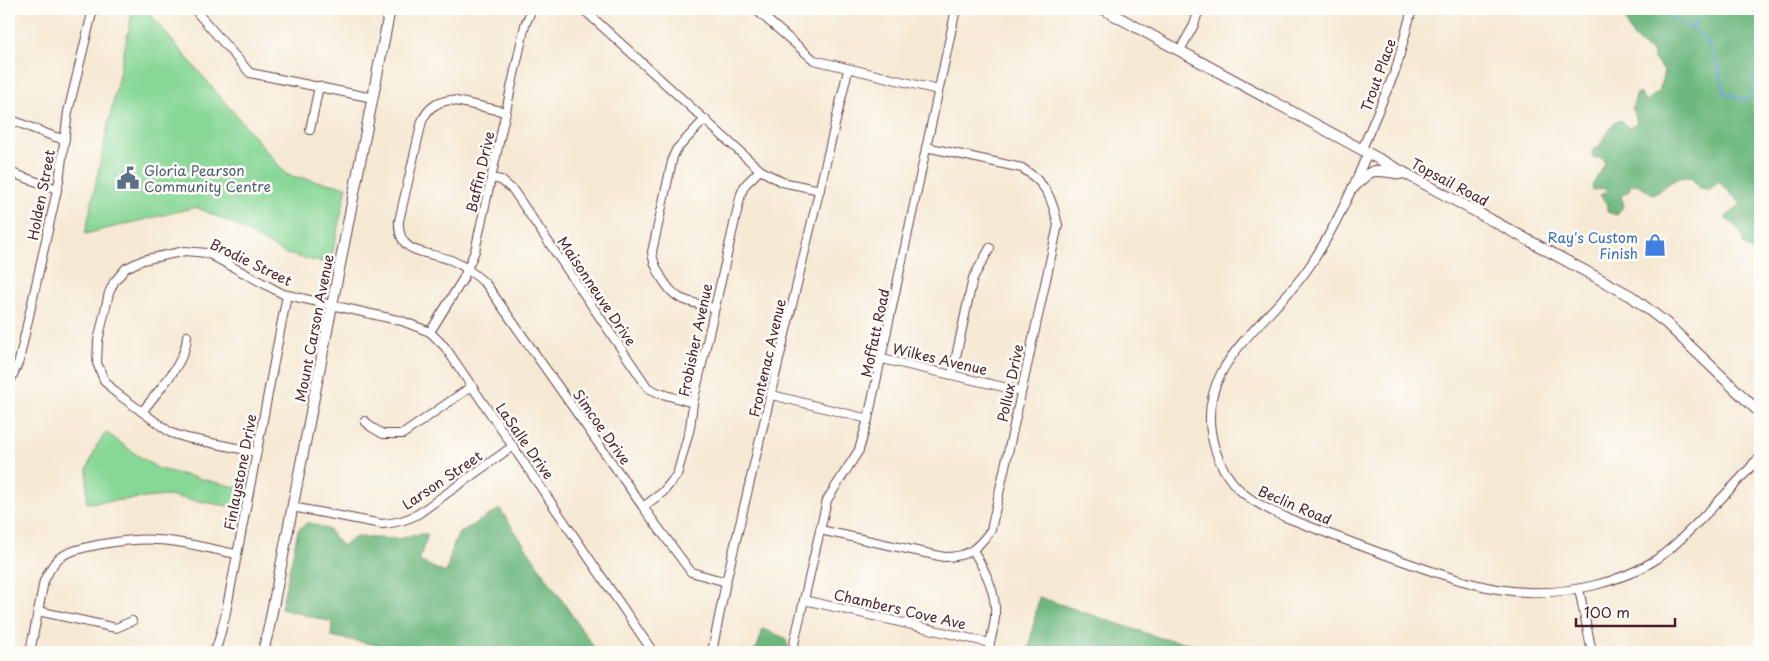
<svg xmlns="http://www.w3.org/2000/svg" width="1769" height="661" font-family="'Playpen Sans',sans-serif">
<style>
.green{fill:#87d796;stroke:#687b60}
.forest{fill:#6db87f;stroke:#5c6c55}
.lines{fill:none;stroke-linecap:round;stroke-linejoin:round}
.stream{stroke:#6a9dd5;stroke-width:2}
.minor-casing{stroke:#643d44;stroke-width:10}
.major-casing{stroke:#643d44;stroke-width:12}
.minor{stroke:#fff;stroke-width:8}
.major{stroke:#fff;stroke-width:10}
.labels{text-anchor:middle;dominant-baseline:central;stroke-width:5;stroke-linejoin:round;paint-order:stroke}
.street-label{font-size:14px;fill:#4a1f2b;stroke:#fdfcf7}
.service-label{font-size:14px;fill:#4e5e75;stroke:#fdfcf7;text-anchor:start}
.shop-label{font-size:14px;fill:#366cbe;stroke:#fdfcf7;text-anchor:end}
</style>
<rect width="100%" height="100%" fill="#fdfcf7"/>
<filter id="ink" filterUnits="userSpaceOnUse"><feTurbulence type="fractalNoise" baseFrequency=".02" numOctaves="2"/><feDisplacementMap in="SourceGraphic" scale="10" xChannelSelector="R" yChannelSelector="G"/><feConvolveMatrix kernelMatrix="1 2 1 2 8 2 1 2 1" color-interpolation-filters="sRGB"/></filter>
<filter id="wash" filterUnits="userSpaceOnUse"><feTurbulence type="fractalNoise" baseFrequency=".0096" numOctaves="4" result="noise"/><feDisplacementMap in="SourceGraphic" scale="20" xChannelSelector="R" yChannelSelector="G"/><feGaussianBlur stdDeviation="1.12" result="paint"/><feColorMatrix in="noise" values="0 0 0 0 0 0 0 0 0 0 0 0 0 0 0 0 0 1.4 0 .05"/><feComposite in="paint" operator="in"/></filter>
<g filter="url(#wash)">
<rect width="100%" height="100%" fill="#f6e9d4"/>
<g class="green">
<path d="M133 9H144L153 18 287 175 347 187 330 264 286 254 235 225 196 207 85 234Z"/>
<path d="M106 432 137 455 159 469 244 489 240 508 167 496 87 503V470L97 445Z"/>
</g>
<g class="forest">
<path d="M1609 9H1760V259L1754 255 1752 250 1748 249 1747 246 1744 245 1742 241 1743 237 1736 226 1725 218 1741 204 1719 182 1707 191 1703 188H1699C1697 186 1696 183 1694 181 1681 169 1664 189 1653 194L1637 184 1631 185 1628 192 1621 196 1624 205 1617 215 1607 212V204L1600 195 1607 191 1606 188 1593 190 1592 186 1605 164 1603 159 1592 157 1593 149 1600 146 1603 139 1616 121 1621 120 1629 128 1637 123 1632 108 1637 93 1641 94 1645 102 1659 92 1664 71 1654 59 1652 51C1635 42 1630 36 1625 17L1612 16Z"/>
<path d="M500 509 597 652H385L381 646 331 636 332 622 281 609 298 530 308 522 329 530 342 546 356 537 397 539 420 534H428L419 561 446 573 453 546 459 533Z"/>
<path d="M1039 597 1160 638 1200 645 1226 652H1028Z"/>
<path d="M763 629 785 638 790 652H750L757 648Z"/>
</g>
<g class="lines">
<g class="stream">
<path d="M1667 9C1676 24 1680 21 1694 30 1713 42 1722 71 1724 93L1746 100C1755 94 1757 85 1755 74L1760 75"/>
<path d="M1706 11 1708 9"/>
<path d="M1691 28 1698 20"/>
</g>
</g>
</g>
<g filter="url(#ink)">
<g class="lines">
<defs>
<g id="minor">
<path d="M194 9 250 73 373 98"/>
<path d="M583 9 760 170 782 182 820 190"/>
<path d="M755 9 814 60 938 90"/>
<path d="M1180 50 1194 25 1199 9"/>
<path d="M506 112 451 100C436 102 428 108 422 121L399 221C397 256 428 251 451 260 465 266 476 275 486 284L643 507 691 572 726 582"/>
<path d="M9 119 55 137 65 139"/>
<path d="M705 119 676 150 673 157 652 252C653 266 667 291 680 298 690 303 704 305 714 308"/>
<path d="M310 130 319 86"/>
<path d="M1362 149 1396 69 1412 9"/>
<path d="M1368 152C1351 193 1332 234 1307 270 1267 327 1189 367 1215 449 1227 487 1250 502 1285 517 1329 534 1373 551 1417 566 1451 578 1489 591 1527 592 1570 594 1620 583 1657 559 1673 548 1687 533 1701 519 1720 500 1739 481 1756 461"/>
<path d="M9 172 57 189"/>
<path d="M491 178 501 180 513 190 648 388 659 393 693 403"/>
<path d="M430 332 463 279 475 251 525 25 532 9"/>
<path d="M882 359 1021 391"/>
<path d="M952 375 973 278 990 248"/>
<path d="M9 384 19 361 59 181 68 112 93 9"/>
<path d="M772 395 868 419"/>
<path d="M142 412C158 390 186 364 187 336"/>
<path d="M365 421 371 427 383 434H403L472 386"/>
<path d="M256 452 187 438 171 433 115 392 104 380 97 363 98 341 109 293 114 282 126 268 143 260 185 251 207 253 283 294 402 321 430 332 445 347 653 652"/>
<path d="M292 507 382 524C395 523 406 521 418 514L513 446"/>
<path d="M643 507 663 492 677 475 690 428 693 403 741 194 745 185 760 170"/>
<path d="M820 530 944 557C968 557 977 549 991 530L1058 225C1052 198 1047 184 1022 168L926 147"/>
<path d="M973 550C985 571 997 592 995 617 994 629 990 641 988 652"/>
<path d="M1579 589 1592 652"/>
<path d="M804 600 990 643"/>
<path d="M38 611 116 628 132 621"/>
<path d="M30 652 44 581C48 573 52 564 59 558 76 545 135 538 157 540 183 541 210 549 236 554"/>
<path d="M214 652 218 643 225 617 287 295"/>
<path d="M712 652 726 582 848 70"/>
<path d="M792 652 827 500 859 450 868 419 956 9"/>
</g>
<g id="major">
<path d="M1103 9 1631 296 1666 323 1760 413"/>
<path d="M1353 188C1373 167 1373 169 1400 174"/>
<path d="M1754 464 1760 459"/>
<path d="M263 652 269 627 390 9"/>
</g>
</defs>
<use href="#minor" class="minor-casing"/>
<use href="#major" class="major-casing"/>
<use href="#minor" class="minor"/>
<use href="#major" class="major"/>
</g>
</g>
<defs>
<symbol id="civic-bare" viewBox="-9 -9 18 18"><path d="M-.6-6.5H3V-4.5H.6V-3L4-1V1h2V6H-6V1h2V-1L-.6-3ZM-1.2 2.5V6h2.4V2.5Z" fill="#5c6f8a" stroke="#fdfcf7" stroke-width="2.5" paint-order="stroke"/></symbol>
<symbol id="shop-bare" viewBox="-9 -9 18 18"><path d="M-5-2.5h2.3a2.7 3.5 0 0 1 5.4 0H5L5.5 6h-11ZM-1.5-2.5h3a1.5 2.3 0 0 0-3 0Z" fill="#3f7fe0" stroke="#fdfcf7" stroke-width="2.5" paint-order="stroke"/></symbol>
</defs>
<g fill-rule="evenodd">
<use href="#civic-bare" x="112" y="162" width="32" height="32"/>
<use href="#shop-bare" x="1639" y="229" width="32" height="32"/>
</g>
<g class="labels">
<g class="street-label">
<text transform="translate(1378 75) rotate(-70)">Trout Place</text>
<text transform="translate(480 172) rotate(-77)">Baffin Drive</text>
<text transform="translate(1450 182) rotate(28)">Topsail Road</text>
<text transform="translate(41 195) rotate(-79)">Holden Street</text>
<text transform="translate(251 262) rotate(26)">Brodie Street</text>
<text transform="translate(597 291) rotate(56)">Maisonneuve Drive</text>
<text transform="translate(314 328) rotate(-79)">Mount Carson Avenue</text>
<text transform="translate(875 333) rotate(-78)">Moffatt Road</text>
<text transform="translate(695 340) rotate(-78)">Frobisher Avenue</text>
<text transform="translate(767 358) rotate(-77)">Frontenac Avenue</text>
<text transform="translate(940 359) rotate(13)">Wilkes Avenue</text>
<text transform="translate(1010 383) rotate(-78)">Pollux Drive</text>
<text transform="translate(602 427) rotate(55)">Simcoe Drive</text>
<text transform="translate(525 441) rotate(55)">LaSalle Drive</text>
<text transform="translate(240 472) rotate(-79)">Finlaystone Drive</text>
<text transform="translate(442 480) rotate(-34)">Larson Street</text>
<text transform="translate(1295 505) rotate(23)">Beclin Road</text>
<text transform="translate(900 609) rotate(13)">Chambers Cove Ave</text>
</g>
<g class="service-label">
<text x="144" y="170">Gloria Pearson<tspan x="144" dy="16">Community Centre</tspan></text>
</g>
<g class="shop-label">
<text x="1638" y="237">Ray's Custom<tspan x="1638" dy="16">Finish</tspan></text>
</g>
</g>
<rect width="1769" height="661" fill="none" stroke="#fdfcf7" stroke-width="30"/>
<path d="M1576 618v8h99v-8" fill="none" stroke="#4a1f2b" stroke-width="2.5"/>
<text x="1584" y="618" font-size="15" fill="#4a1f2b" stroke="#fdfcf7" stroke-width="4" paint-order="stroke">100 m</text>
</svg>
